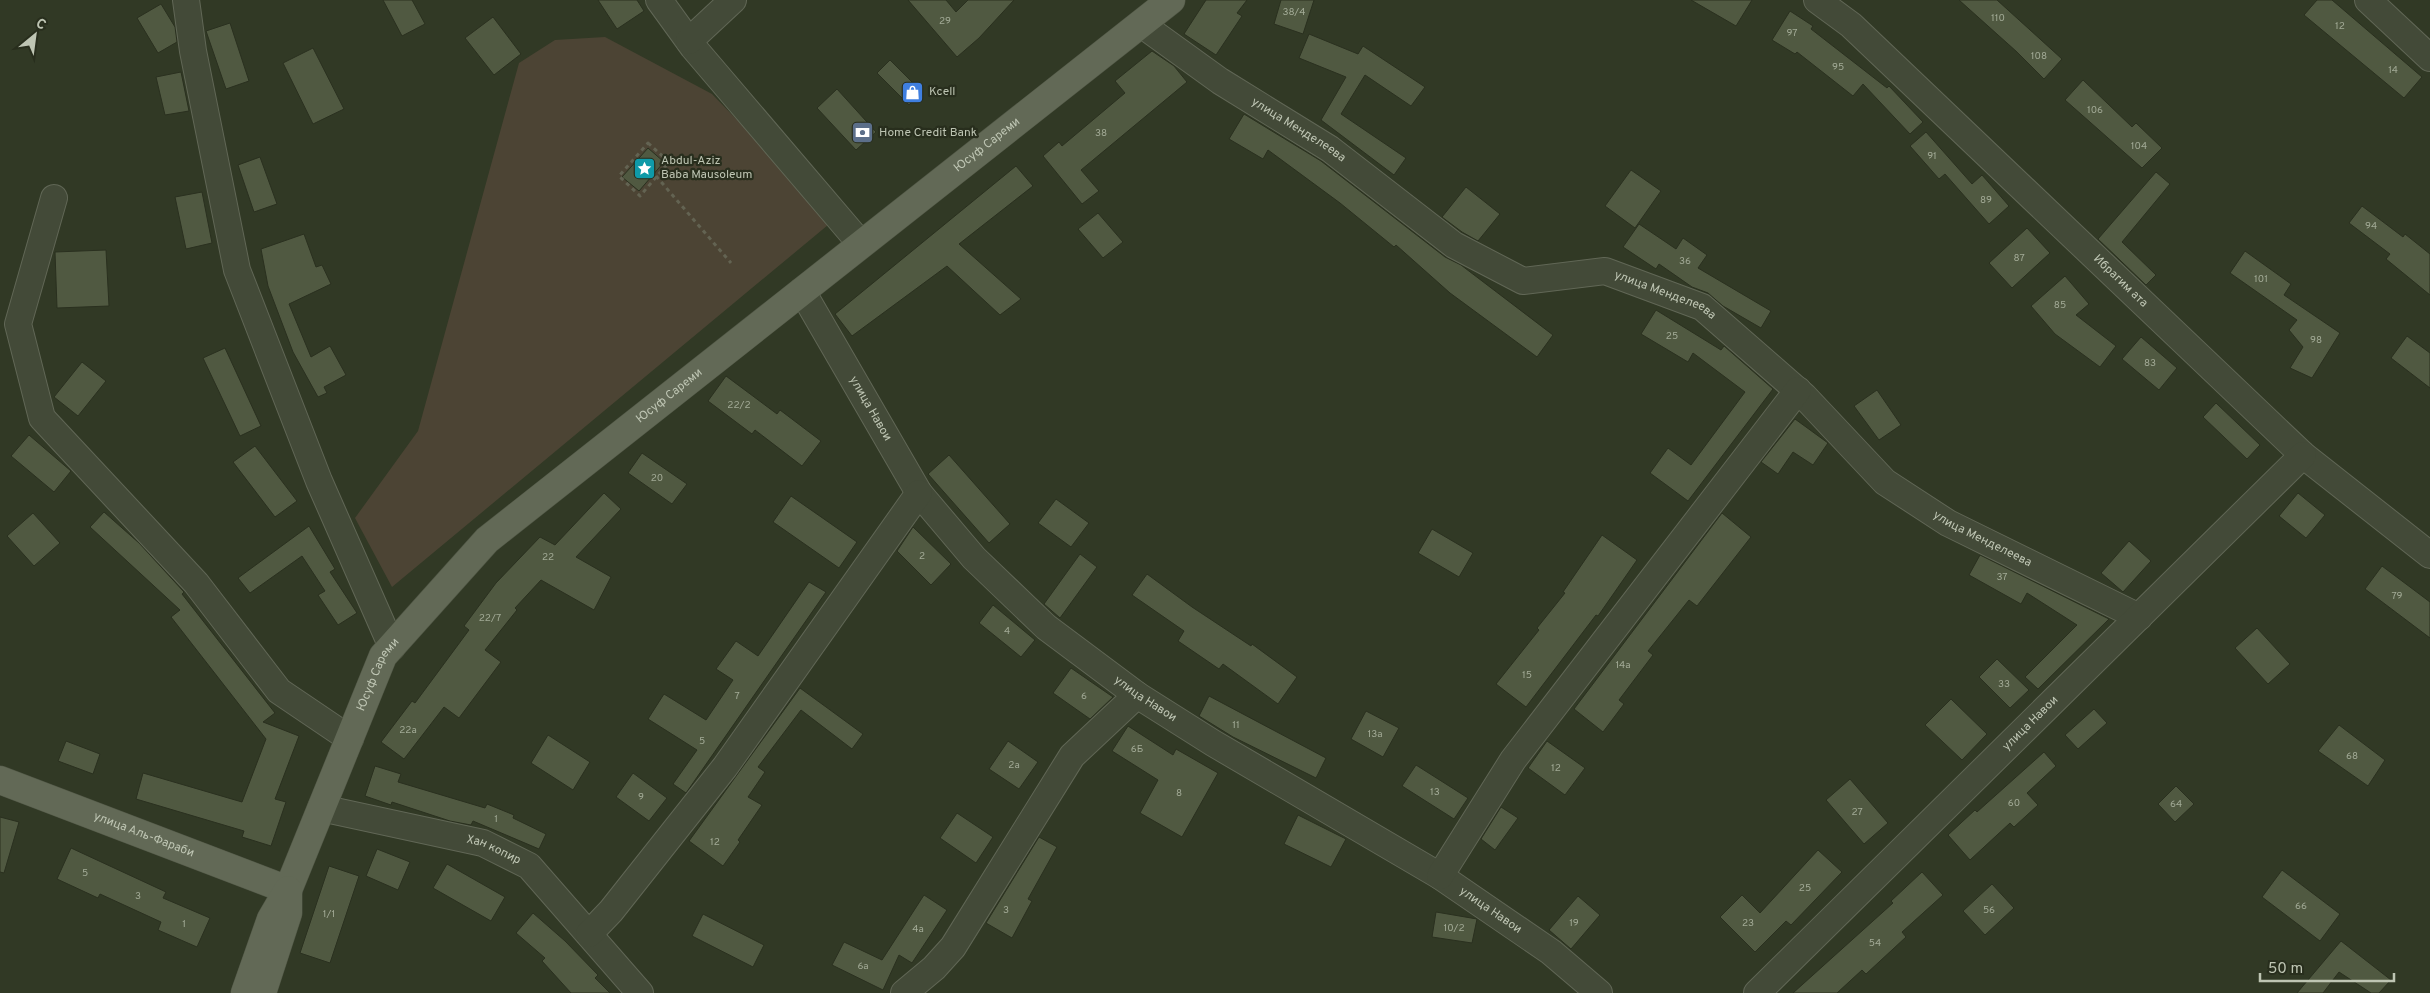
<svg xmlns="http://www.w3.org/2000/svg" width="2430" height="993" font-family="Overpass,sans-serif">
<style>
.green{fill:#4c4434}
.building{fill:#505941;stroke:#2a301f}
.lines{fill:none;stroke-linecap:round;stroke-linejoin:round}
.minor-casing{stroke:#616756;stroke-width:28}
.major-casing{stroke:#4f5544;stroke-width:29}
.path{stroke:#636352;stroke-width:3;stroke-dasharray:4 4;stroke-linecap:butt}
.minor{stroke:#434a38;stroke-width:26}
.major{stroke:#626956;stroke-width:28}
.labels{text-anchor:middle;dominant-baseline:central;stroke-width:4.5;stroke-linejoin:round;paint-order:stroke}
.number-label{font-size:10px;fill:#a2aa96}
.poi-label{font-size:12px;fill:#bec5b3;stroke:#282e1d;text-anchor:start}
.street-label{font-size:12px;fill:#bec5b3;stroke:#282e1d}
</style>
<rect width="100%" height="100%" fill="#313925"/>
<path class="green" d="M605 37 712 94 834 220 392 587 355 518 418 431 519 63 555 40Z"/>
<g class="building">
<path d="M383 0H412L425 24 402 36Z"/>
<path d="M598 0H637L644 11 617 29Z"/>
<path d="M908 0H946L956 12 968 0H1014L979 38 957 57Z"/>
<path d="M1206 0H1247L1237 13 1242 16 1216 55 1184 34Z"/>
<path d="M1281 0H1314L1303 34 1274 24Z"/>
<path d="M1691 0H1752L1736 26Z"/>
<path d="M1959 0H1997L2062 59 2044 79 2017 52Z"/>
<path d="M2317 0H2332L2422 77 2404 98 2304 15Z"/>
<path d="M161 4 175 27 177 42 158 53 137 18Z"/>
<path d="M1790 11 1813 26 1811 29 1887 88 1889 86 1923 122 1910 134 1863 84 1853 96 1797 52 1795 54 1772 40Z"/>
<path d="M493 17 521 54 494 75 465 38Z"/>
<path d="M230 23 249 81 226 89 206 31Z"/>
<path d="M1309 34 1358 54 1363 46 1425 87 1411 106 1365 75 1341 114 1406 158 1394 175 1321 120 1346 77 1299 58Z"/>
<path d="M313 48 344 109 313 124 283 63Z"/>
<path d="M1152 51 1174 66 1187 82 1081 170 1099 191 1082 204 1043 156 1059 142 1062 146 1125 93 1115 81Z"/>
<path d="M890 60 922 92 909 105 877 73Z"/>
<path d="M181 72 189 111 165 115 156 77Z"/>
<path d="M2083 80 2132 127 2136 123 2162 148 2142 168 2065 100Z"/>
<path d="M837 89 876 132 856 150 817 108Z"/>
<path d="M1244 114 1321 161 1445 257 1461 265 1553 335 1537 357 1450 293 1396 245 1394 247 1340 203 1268 150 1263 159 1229 139Z"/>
<path d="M1926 132 1972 184 1982 175 2009 206 1989 224 1945 174 1939 179 1910 146Z"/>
<path d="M648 148 664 162 639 191 622 177Z"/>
<path d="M260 157 277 204 254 212 238 165Z"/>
<path d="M1016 166 1033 186 959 244 1021 299 1000 315 947 266 852 336 835 314Z"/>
<path d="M1631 170 1661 191 1635 228 1605 206Z"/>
<path d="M2156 172 2170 184 2122 242 2156 275 2146 285 2098 239Z"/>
<path d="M1466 187 1500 214 1478 241 1462 232 1442 217Z"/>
<path d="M202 192 212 243 186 249 175 197Z"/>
<path d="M2362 206 2403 237 2405 234 2430 254V295L2386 259 2390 254 2349 223Z"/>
<path d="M1098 213 1123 242 1103 258 1078 229Z"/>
<path d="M1639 224 1676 249 1683 238 1707 255 1698 268 1771 311 1761 328 1723 306 1708 293 1692 287 1659 264 1656 269 1623 247Z"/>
<path d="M2027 228 2050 253 2012 288 1989 263Z"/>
<path d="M304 234 316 267 322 265 331 284 289 304 311 357 330 346 346 375 324 387 327 393 318 397 293 352 268 286 261 249Z"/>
<path d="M106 250 109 306 57 308 55 252Z"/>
<path d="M2245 251 2291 284 2284 295 2340 333 2312 378 2290 368 2303 347 2289 330 2297 320 2230 273Z"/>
<path d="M2065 276 2089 304 2076 315 2116 346 2100 367 2055 334 2031 306Z"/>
<path d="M1656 310 1721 350 1724 346 1773 389 1688 501 1650 473 1668 448 1691 465 1745 392 1693 353 1688 362 1641 334Z"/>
<path d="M2407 336 2430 353V388L2391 358Z"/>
<path d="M2141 337 2177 368 2159 390 2122 359Z"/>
<path d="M225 348 261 426 240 436 203 358Z"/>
<path d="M82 362 106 381 78 416 54 397Z"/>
<path d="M726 376 777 414 780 410 821 441 802 466 755 430 752 434 708 401Z"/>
<path d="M1877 390 1901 425 1879 440 1854 406Z"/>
<path d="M2216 403 2260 445 2247 459 2203 417Z"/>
<path d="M1795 419 1828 443 1813 465 1793 452 1778 474 1761 462Z"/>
<path d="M29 435 71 471 54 492 11 456Z"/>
<path d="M255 446 297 501 275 517 233 462Z"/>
<path d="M642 453 687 484 672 504 628 473Z"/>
<path d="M949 455 1010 524 989 543 928 474Z"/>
<path d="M604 493 621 509 576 557 611 577 594 610 541 580 515 608 517 610 485 650 501 662 459 718 444 707 404 759 381 742 412 701 415 703 469 630 464 626 496 583 540 537 555 545Z"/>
<path d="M2298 493 2325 515 2306 538 2279 516Z"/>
<path d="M791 496 857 542 839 568 773 522Z"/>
<path d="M1056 499 1089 523 1071 547 1038 523Z"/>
<path d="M104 512 139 543 184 592 182 594 275 713 263 722 299 736 275 799 286 802 271 846 242 837 244 831 136 799 143 773 242 802 266 739 171 617 180 610 90 527Z"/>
<path d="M33 513 60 543 34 566 7 536Z"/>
<path d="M1722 513 1751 537 1697 606 1689 600 1648 651 1653 655 1619 700 1624 704 1603 732 1574 709Z"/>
<path d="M309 526 335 569 330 572 357 613 338 625 318 595 325 591 302 556 250 593 238 578Z"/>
<path d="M913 527 951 564 931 585 897 551Z"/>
<path d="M1432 529 1473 553 1459 577 1418 553Z"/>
<path d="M1602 535 1637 560 1598 616 1596 615 1526 707 1496 684 1539 630 1537 628 1565 593 1563 592Z"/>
<path d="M2129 541 2151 561 2123 592 2101 573Z"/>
<path d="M1080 554 1097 567 1060 618 1044 604Z"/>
<path d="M1980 555 2109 619 2038 689 2025 677 2077 625 2027 593 2021 604 1969 575Z"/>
<path d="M2382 566 2430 602V638L2365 589Z"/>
<path d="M1147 574 1192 607 1251 646 1252 644 1297 677 1278 704 1223 664 1219 669 1178 641 1184 631 1132 595Z"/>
<path d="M809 582 826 592 686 793 673 784 697 750 648 719 664 694 706 720 733 680 716 669 736 641 758 656Z"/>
<path d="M993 605 1035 640 1021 657 979 623Z"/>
<path d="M2257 628 2290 664 2268 684 2235 648Z"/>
<path d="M1997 659 2029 690 2010 708 1979 677Z"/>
<path d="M1071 668 1113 697 1090 719 1053 693Z"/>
<path d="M800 688 863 734 852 749 801 710 758 767 765 772 748 797 762 805 738 840 740 842 723 866 689 841Z"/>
<path d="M1209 696 1326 758 1316 778 1233 737 1199 716Z"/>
<path d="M1951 699 1987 734 1962 760 1925 725Z"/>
<path d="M2094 709 2107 723 2078 749 2065 735Z"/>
<path d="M1366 711 1399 728 1383 757 1351 739Z"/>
<path d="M2339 725 2385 760 2368 786 2318 751Z"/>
<path d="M1128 726 1173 755 1176 749 1218 773 1182 837 1140 813 1158 780 1112 751Z"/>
<path d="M548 735 590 762 573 790 531 763Z"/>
<path d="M66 741 100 754 93 774 58 761Z"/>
<path d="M1008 741 1038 762 1019 789 989 769Z"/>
<path d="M1547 741 1585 768 1565 795 1528 768Z"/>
<path d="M2044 752 2056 766 2027 793 2038 805 2014 827 2010 823 1970 860 1948 835 1975 810 1977 812Z"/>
<path d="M1416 765 1468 798 1454 819 1402 786Z"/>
<path d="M375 766 401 774 398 782 485 808 487 804 514 815 513 818 546 834 539 849 473 821 471 825 450 821 392 802 391 805 365 796Z"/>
<path d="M633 773 667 798 649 821 616 797Z"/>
<path d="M1850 779 1888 823 1864 844 1826 800Z"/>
<path d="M2176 786 2194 804 2175 822 2158 804Z"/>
<path d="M1501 807 1518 818 1495 850 1481 839Z"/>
<path d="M957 813 993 837 976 863 940 838Z"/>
<path d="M1298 815 1346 839 1331 867 1284 844Z"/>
<path d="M0 817 19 822 4 873 0 872Z"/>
<path d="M1039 837 1057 847 1028 899 1032 901 1012 938 986 923Z"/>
<path d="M71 848 166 892 163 898 210 918 197 947 158 930 161 922 100 894 98 898 57 879Z"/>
<path d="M377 849 410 862 398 890 366 876Z"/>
<path d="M1818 850 1842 872 1791 925 1786 921 1755 952 1720 917 1742 895 1760 913Z"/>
<path d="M447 864 505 897 491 921 433 888Z"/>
<path d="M329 866 359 876 330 963 300 953Z"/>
<path d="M2282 870 2340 914 2320 941 2262 897Z"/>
<path d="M1922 872 1943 895 1902 932 1906 937 1866 974 1862 970 1837 993H1793L1893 903 1891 901Z"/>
<path d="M1992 884 2014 908 1985 935 1963 911Z"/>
<path d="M924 895 947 910 912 963 899 955 883 990 832 965 844 942 882 960Z"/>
<path d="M1578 896 1600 915 1571 949 1549 930Z"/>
<path d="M1436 912 1477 919 1472 943 1432 937Z"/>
<path d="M533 913 565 941 598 975 595 978 610 993H571L542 961 545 958 516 933Z"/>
<path d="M703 914 764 945 753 967 692 936Z"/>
<path d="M2341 941 2391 980 2379 993H2371L2339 972 2323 993H2297Z"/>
</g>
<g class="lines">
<defs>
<g id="minor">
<path d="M186 0 193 51 237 270 319 481 392 647"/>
<path d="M659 0 693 47 861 244"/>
<path id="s1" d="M1817 0 1851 25 2303 455 2430 555"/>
<path d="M2368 0 2430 58"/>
<path id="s2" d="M1141 24 1220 81 1330 149 1454 245 1523 281 1605 271 1702 307 1804 396 1885 482 1948 523 2139 617"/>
<path d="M689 41 733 0"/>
<path d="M54 198 18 324 42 418 196 583 279 691 350 739"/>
<path id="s3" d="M802 291 919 493 974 558 1046 627 1137 695 1213 743 1440 876 1551 952 1599 993"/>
<path id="s4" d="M321 808 483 843 529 866 640 993"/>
<path d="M1440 876 1513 760 1798 390"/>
<path d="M589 934 611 911 725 767 919 493"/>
<path d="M904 993 934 968 953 947 1072 756 1137 695"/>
<path id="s5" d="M1757 993 2303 455"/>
</g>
<g id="major">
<path id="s6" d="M0 780 288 890 383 656 487 540 1171 0"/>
<path d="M245 993 271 919 288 890V913L262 993"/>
</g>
</defs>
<use href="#minor" class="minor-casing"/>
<use href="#major" class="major-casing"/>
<g class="path">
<path d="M648 143 669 162 640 196 619 176Z"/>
<path d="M656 176 731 263"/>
</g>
<use href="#minor" class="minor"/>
<use href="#major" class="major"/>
</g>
<defs>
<symbol id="shop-square" viewBox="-11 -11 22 22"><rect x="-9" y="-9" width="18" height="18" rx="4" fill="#3f7fe0" stroke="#282e1d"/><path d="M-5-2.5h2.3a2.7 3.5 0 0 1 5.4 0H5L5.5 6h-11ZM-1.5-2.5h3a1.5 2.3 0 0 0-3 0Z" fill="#fff"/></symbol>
<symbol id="bank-square" viewBox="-11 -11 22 22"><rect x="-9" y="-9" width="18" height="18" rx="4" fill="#5c6f8a" stroke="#282e1d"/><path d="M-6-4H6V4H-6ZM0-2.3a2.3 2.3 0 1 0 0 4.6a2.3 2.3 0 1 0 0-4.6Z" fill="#fff"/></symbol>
<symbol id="sight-square" viewBox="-11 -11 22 22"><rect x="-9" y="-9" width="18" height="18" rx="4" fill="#0f9aa8" stroke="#282e1d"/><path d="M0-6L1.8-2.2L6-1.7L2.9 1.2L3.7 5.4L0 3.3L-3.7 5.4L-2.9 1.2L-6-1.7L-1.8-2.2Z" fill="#fff"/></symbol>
</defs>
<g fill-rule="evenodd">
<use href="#shop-square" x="900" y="80" width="25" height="25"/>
<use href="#bank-square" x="850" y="120" width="25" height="25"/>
<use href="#sight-square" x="632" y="156" width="25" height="25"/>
</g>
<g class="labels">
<g class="number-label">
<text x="1294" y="12">38/4</text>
<text x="1998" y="18">110</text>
<text x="945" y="21">29</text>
<text x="2340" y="26">12</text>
<text x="1792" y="33">97</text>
<text x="2039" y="56">108</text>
<text x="1838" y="67">95</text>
<text x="2393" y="70">14</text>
<text x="2095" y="110">106</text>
<text x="1101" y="133">38</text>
<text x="2139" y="146">104</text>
<text x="1932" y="156">91</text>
<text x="1986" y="200">89</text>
<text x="2371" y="226">94</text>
<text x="2019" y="258">87</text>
<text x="1685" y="261">36</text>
<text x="2261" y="279">101</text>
<text x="2060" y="305">85</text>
<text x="1672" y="336">25</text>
<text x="2316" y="340">98</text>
<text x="2150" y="363">83</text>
<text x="739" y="405">22/2</text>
<text x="657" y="478">20</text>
<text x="922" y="556">2</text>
<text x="548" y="557">22</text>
<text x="2002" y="577">37</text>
<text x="2397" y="596">79</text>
<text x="490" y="618">22/7</text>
<text x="1007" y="631">4</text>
<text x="1623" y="665">14а</text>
<text x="1527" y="675">15</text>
<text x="2004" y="684">33</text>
<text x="737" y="696">7</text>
<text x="1084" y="696">6</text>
<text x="1236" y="725">11</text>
<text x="408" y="730">22а</text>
<text x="1375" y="734">13а</text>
<text x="702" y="741">5</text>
<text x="1137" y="749">6Б</text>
<text x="2352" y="756">68</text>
<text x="1014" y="765">2а</text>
<text x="1556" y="768">12</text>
<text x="1435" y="792">13</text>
<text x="1179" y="793">8</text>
<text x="641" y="797">9</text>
<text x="2014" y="803">60</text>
<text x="2176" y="804">64</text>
<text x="1857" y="812">27</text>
<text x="496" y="819">1</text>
<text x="715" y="842">12</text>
<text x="85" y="873">5</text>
<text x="1805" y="888">25</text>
<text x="138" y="896">3</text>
<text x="2301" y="906">66</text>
<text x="1006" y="910">3</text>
<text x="1989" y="910">56</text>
<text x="329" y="914">1/1</text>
<text x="1574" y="923">19</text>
<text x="1748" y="923">23</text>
<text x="184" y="924">1</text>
<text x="1454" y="928">10/2</text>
<text x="918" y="929">4а</text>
<text x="1875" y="943">54</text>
<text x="863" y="966">6а</text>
</g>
<g class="poi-label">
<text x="929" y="92">Kcell</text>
<text x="879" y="133">Home Credit Bank</text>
<text x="661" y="161">Abdul-Aziz<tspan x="661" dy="14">Baba Mausoleum</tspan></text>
</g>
<g class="street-label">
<text stroke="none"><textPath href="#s2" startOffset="190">улица Менделеева</textPath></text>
<text stroke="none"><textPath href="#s6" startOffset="1354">Юсуф Сареми</textPath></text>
<text stroke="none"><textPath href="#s1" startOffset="414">Ибрагим ата</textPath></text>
<text stroke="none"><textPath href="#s2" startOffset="609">улица Менделеева</textPath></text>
<text stroke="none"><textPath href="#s6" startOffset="949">Юсуф Сареми</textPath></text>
<text stroke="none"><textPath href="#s3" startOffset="136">улица Навои</textPath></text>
<text stroke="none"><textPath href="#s2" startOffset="1014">улица Менделеева</textPath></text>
<text stroke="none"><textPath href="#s6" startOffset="542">Юсуф Сареми</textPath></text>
<text stroke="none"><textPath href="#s3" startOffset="541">улица Навои</textPath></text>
<text stroke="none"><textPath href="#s5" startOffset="384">улица Навои</textPath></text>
<text stroke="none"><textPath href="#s6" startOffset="154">улица Аль-Фараби</textPath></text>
<text stroke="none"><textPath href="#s4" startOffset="178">Хан копир</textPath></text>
<text stroke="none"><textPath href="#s3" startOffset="946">улица Навои</textPath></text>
</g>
</g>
<g transform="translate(35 35) rotate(29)" stroke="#282e1d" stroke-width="4" paint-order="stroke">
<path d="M0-4L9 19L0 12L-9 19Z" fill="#bec5b3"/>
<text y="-8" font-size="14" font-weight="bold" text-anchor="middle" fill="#bec5b3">С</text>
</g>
<path d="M2260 973v8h134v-8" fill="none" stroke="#bec5b3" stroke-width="2.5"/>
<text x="2268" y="973" font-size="15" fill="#bec5b3" stroke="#282e1d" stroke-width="4" paint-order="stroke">50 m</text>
</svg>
